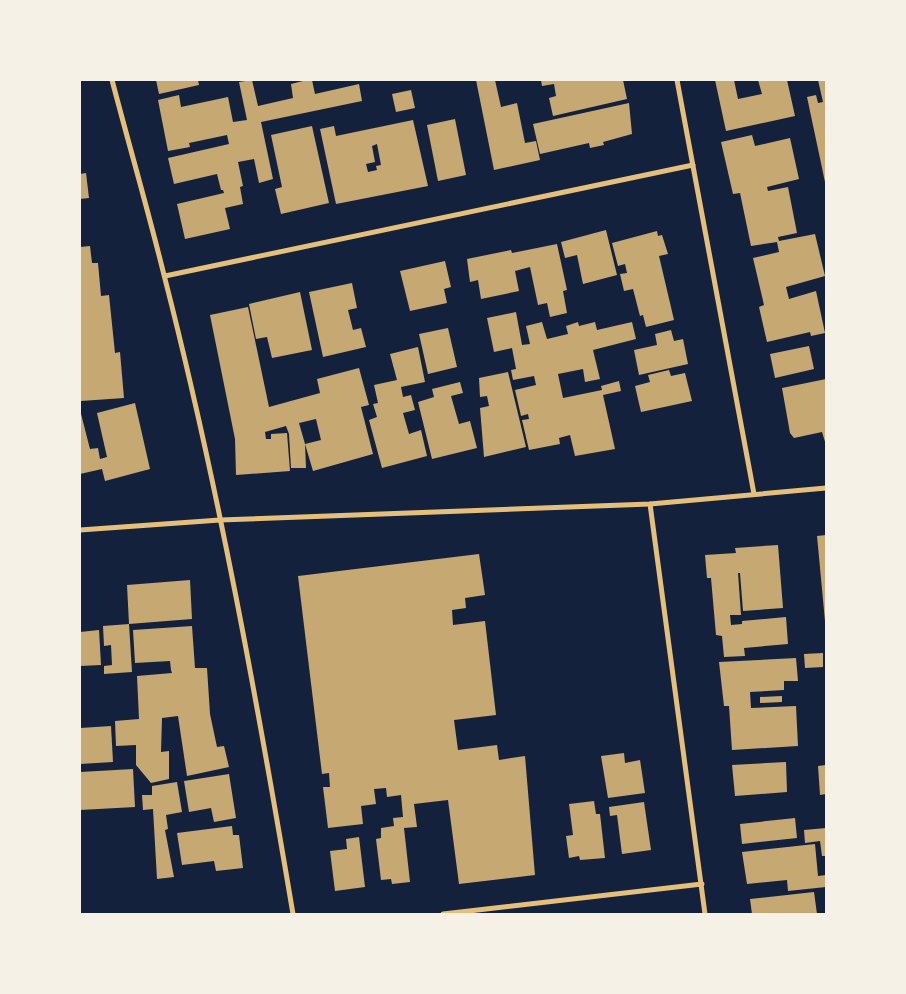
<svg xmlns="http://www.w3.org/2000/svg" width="906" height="994" font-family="'PT Serif',serif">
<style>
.building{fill:#c6a872;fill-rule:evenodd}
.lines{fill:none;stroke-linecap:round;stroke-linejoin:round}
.minor{stroke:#e5c07b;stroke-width:5}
</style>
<rect width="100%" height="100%" fill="#14213d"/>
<g class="building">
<path d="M156 80H198L199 85 159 94Z"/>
<path d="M252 80 258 106 293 98 291 84 307 80H312L315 94 359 84 362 101 261 122 273 179 259 183 254 159 238 162 243 186 240 187 243 204 225 208 230 229 185 239 177 204 224 193 223 190H221L217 174 174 184 168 158 229 144 227 135 189 143 190 147 168 151 158 100 179 95 181 107 228 97 233 122 247 120 239 82Z"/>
<path d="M476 80H495L501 107 517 103 525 143 536 141 540 160 494 170Z"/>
<path d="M541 80H623L627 99 553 116 549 98 556 96 554 84 542 86Z"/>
<path d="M715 80H734L738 99 762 94 758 80H787L795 116 726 131Z"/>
<path d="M818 80H826L825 182 807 97 816 95 818 103 823 102Z"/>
<path d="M411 90 415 108 396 112 392 94Z"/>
<path d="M629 103 632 134 603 142 604 145 590 148 589 143 540 154 533 124Z"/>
<path d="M455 119 466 175 438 181 427 125Z"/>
<path d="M413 120 428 186 336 204 320 129 334 126 336 136ZM377 144 381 165 376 166 377 170 368 172 366 164 375 162 372 146Z"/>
<path d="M312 126 329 203 281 214 275 189 282 187 271 135Z"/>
<path d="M752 135 755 146 790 138 799 179 767 187 768 191 788 187 797 233 778 237 779 241 815 234 825 276 786 287 789 299 816 291 825 333 811 336 810 332 767 342 759 307 764 305 753 258 779 252 777 242 751 246 740 193 733 194 721 142Z"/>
<path d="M86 173 89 198 80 199V174Z"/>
<path d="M606 230 617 275 583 284 577 255 565 258 561 242Z"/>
<path d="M657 231 658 236 662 235 668 254 659 256 674 320 646 327 643 315 640 316 633 289 624 291 620 274 627 273 625 264 618 266 612 243Z"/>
<path d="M557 244 567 290 563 291 567 313 550 317 547 303 538 305 530 267 515 271 519 291 481 299 478 280 470 282 467 259 511 250 512 253Z"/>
<path d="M90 246 92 263H98L101 296 109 295 115 353 120 352 124 398 81 401 80 247Z"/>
<path d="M445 261 451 287 444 289 447 303 410 311 400 271Z"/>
<path d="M352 283 357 308 348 310 353 330 361 328 366 347 323 357 309 292Z"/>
<path d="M300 292 312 350 272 358 267 337 256 339 249 304Z"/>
<path d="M248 307 269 407 320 393 317 379 359 368 369 405 361 407 373 454 313 471 305 444 306 468H291L289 434 286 426 265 432 266 439H271V434L287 433 290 471 236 475 235 439 210 315ZM316 419 321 440 305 444 299 423Z"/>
<path d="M516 312 522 345 530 344 526 326 542 322 547 339 568 334 566 326 578 322 579 326 595 322 597 330 632 322 636 339 593 350 600 379 585 382 583 369 558 374 563 398 602 390 601 386 619 381 621 391 603 395 615 449 575 456 570 435 559 438 560 444 529 450 522 420 529 419 528 414 521 416 515 390 536 385 534 376 513 380 511 370 516 369 512 348 494 352 487 318Z"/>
<path d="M448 328 457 367 428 374 419 334Z"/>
<path d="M671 330 674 341 683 339 688 364 639 375 634 350 657 345 655 334Z"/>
<path d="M809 346 814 369 775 378 770 354Z"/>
<path d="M418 347 425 382 401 387 403 397 411 395 415 410 403 413 409 434 421 430 427 456 382 468 369 420 377 417 373 404 378 403 374 385 397 380 390 354Z"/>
<path d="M669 370 671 376 685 373 692 401 641 412 635 386 650 382 648 375Z"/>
<path d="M508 372 526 447 484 457 480 408 489 406 487 396 480 397 479 378Z"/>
<path d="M826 379V445L822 432 794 438 790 433 782 388Z"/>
<path d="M460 382 463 393 451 396 459 424 470 421 477 448 432 459 418 402 434 397 432 389Z"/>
<path d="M135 403 150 469 105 481 102 469 80 474V410L90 449 98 448 100 459 107 457 97 413Z"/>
<path d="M826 535V621H825L817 536Z"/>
<path d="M778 545 783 608 743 611 740 573H738L741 615H730L731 625 742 624V621L786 617 788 644 744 648 745 656 724 657 722 636 716 635 711 578H707L705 555 736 553 735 548Z"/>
<path d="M479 554 485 595 465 598 466 608 452 610 453 625 485 621 496 715 454 720 458 750 497 745 499 760 525 756 535 875 459 884 448 800 414 804 417 827 404 828 410 882 392 884 391 879 381 880 376 839 381 838V828L394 826 393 818 403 817 401 795 387 797 386 788 374 789 376 804 361 806 363 824 328 828 323 787H330L329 773 322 774 298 576Z"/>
<path d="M190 580 192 619 129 624 127 585Z"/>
<path d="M129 624 132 672 104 674V666L112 665 111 645 104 646 103 626Z"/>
<path d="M192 626 195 668H207L210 714 217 747 224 746 229 767 187 776 178 716 162 718 161 752 169 751V779L151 783 136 765V745L116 746 115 721 139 719 137 676 172 673 171 670 170 661 135 663 133 630Z"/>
<path d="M99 630 101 665 80 666V632Z"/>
<path d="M823 653V667L805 668 804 654Z"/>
<path d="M796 658 798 681H784V690L750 692 751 708 796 706 798 746 732 750 729 706H724L719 662Z"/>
<path d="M782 696V702L760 703V697Z"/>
<path d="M111 726 113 762 80 764V728Z"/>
<path d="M624 753 625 763 640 760 645 793 608 798 601 756Z"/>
<path d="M786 762 787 792 735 796 732 765Z"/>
<path d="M826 765V794L820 795 818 766Z"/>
<path d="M133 769 135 807 80 810V772Z"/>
<path d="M229 774 236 818 214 822 211 808 189 812 184 781Z"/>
<path d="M177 782 182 812 166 815 168 829 165 830 174 877 157 879 153 809 143 810 142 795H152V786Z"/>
<path d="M594 801 596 814H600L605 858 580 860 579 856 569 858 566 836 573 835 569 804Z"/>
<path d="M644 802 651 850 622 854 617 815 610 816 609 807Z"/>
<path d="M795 818 797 838 742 844 740 824Z"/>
<path d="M232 826 233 835H239L243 868 216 871 214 861 182 865 177 833Z"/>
<path d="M826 828V856H822L820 841 805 843 804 830Z"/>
<path d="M359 837 365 887 335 891 330 851 347 849 346 839Z"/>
<path d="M815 844 818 876 826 875V887L788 891 787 880 747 884 742 852Z"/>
<path d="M814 892 817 914H752L750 899Z"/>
</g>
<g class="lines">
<g class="minor">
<path d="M112 80C129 145 148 210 164 275 218 485 257 700 293 914"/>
<path d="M677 80 754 494"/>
<path d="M165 276 693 165"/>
<path d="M650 504 705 914"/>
<path d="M80 530 220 520 650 504 826 488"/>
<path d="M443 914 702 884"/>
</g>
</g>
<rect width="906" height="994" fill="none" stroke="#f6f1e7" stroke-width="162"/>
</svg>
